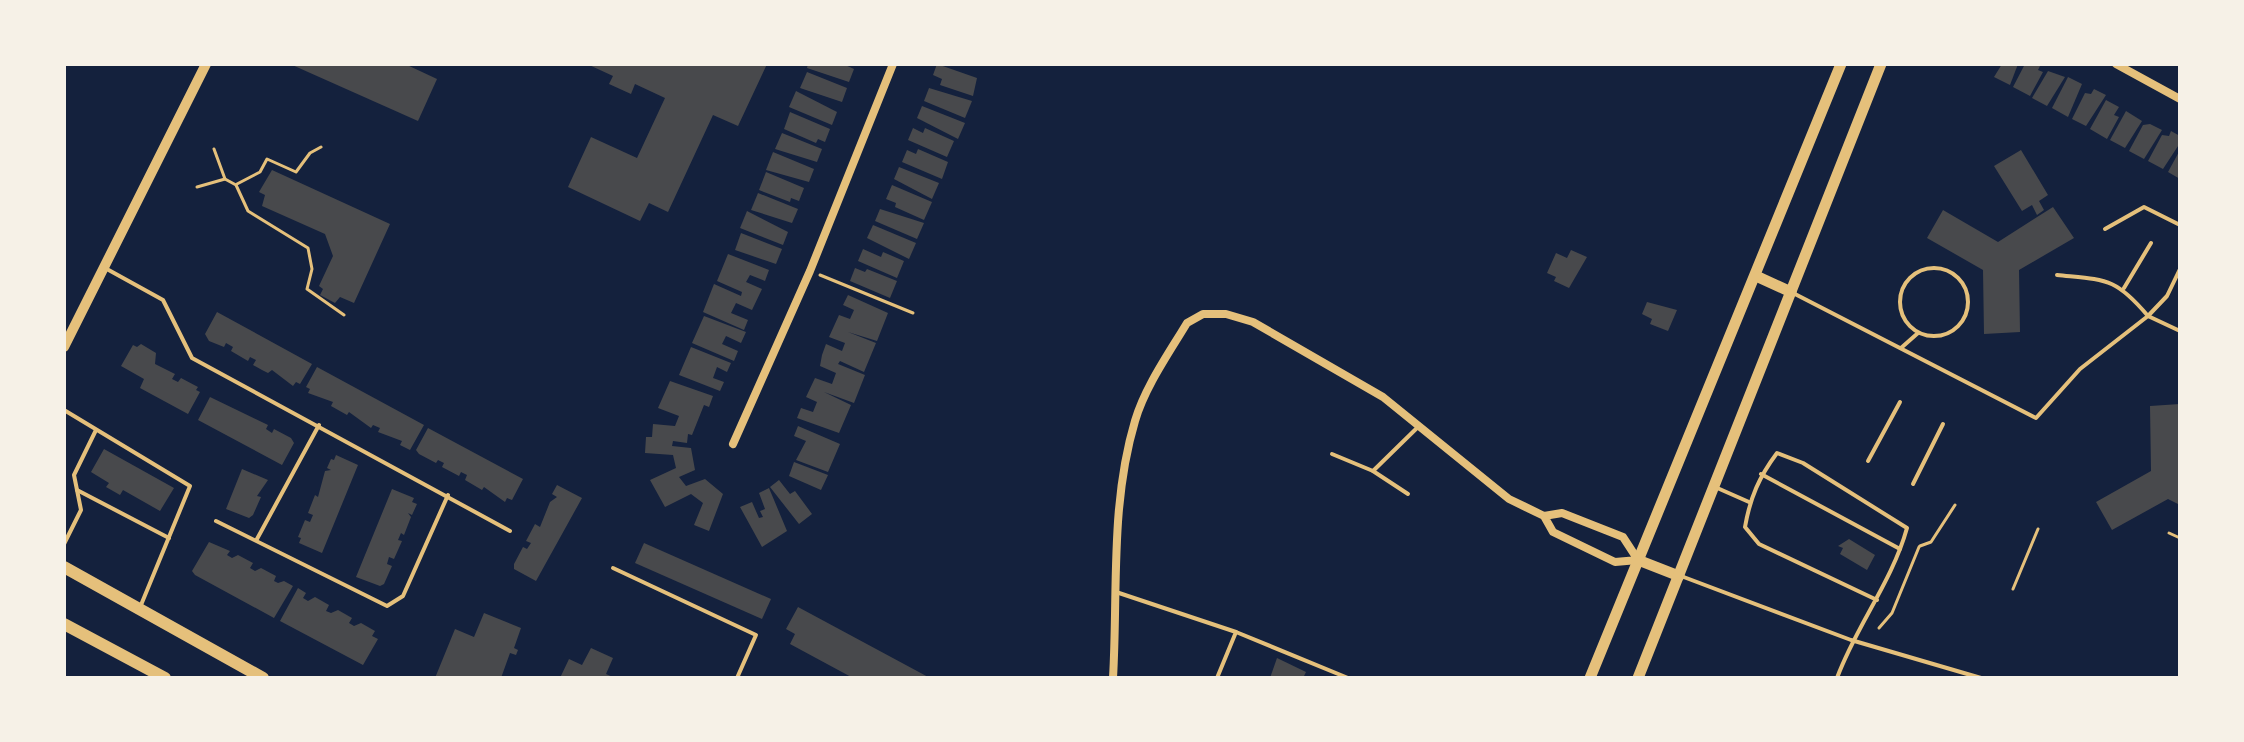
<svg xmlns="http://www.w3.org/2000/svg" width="2244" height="742" font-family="'PT Sans',sans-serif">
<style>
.building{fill:#48494c}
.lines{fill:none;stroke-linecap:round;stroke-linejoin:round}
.path{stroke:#e5c07b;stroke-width:3}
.service{stroke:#e5c07b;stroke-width:4}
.minor{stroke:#e5c07b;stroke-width:8}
.tertiary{stroke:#e5c07b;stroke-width:10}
.secondary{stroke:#e5c07b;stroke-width:11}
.primary{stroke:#e5c07b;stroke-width:12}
</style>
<rect width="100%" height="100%" fill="#14213d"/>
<g class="building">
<path d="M290 64H405L437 79 418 121Z"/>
<path d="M587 64H767L738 126 713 115 668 212 649 203 640 221 568 187 591 137 637 158 665 98 635 84 631 94 609 84 613 76Z"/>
<path d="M808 64H843L854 69 849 82 807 68Z"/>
<path d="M937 64 977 78 973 96 940 85 942 79 933 75Z"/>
<path d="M2002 64H2018L2010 85 1994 77Z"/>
<path d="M2025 64H2041L2038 70 2043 72 2030 96 2013 87Z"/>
<path d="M2048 71 2065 77 2047 106 2032 98Z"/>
<path d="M807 72 847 88 842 102 800 88Z"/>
<path d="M2068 77 2082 84 2068 117 2052 108Z"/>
<path d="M929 88 972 101 965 118 924 101Z"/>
<path d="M2094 89 2106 95 2086 126 2072 119 2085 93 2091 94Z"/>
<path d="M796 91 837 112 832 125 789 107Z"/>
<path d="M2106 100 2119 107 2114 115 2119 117 2107 139 2090 129Z"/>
<path d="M922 106 965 123 958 139 917 118Z"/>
<path d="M2126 111 2142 121 2125 148 2110 140Z"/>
<path d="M790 112 830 129 825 142 818 139 816 143 784 129Z"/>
<path d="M2150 124 2162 130 2144 159 2129 151 2143 125Z"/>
<path d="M913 128 923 133 925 128 954 141 947 157 908 140Z"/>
<path d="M2171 131 2180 136V143L2163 169 2148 161 2162 135 2169 136Z"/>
<path d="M782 133 822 149 817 162 775 149Z"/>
<path d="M918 149 948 162 942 179 902 162 907 150 916 154Z"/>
<path d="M2021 150 2048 195 2039 201 2044 210 2037 215 2032 205 2022 211 1994 166Z"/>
<path d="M2180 150V179L2168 172Z"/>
<path d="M773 152 814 169 809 182 766 170Z"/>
<path d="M899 167 939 183 932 199 894 179Z"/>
<path d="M272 170 390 224 354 303 340 297 335 303 320 295 323 289 319 286 333 256 325 234 262 206 265 195 259 192Z"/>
<path d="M766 172 804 188 799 201 791 198 790 202 759 190Z"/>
<path d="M892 185 932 202 924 220 895 207 896 203 886 199Z"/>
<path d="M758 193 798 209 792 223 751 210Z"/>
<path d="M2053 207 2074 238 2019 270 2020 332 1984 334 1983 270 1927 238 1943 210 1998 242Z"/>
<path d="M880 209 924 223 917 239 875 221Z"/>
<path d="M747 211 788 232 783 245 740 228Z"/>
<path d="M873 225 916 243 909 259 867 238Z"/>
<path d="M741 233 782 249 776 264 735 250Z"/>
<path d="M863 249 881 257 883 252 904 261 897 278 858 261Z"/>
<path d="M1571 250 1587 257 1569 288 1554 281 1556 277 1547 273 1556 253 1567 258Z"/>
<path d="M728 254 769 270 765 281 750 275 746 282 762 289 752 310 736 303 731 313 748 320 744 330 703 312 714 284 741 296 742 292 717 281Z"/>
<path d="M855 268 865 272 867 269 897 281 890 298 850 281Z"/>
<path d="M848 295 888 313 877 341 848 332 876 343 864 372 840 361 838 364 865 375 854 403 824 392 851 405 839 433 797 418 801 408 813 412 817 402 806 397 815 378 832 384 836 373 820 366 822 355 826 344 842 351 845 343 829 337 839 315 850 319 854 310 843 305Z"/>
<path d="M1647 302 1677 310 1668 331 1650 324 1652 319 1642 314Z"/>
<path d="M217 312 312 364 300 384 296 382 293 386 272 370 268 373 262 370 253 365 256 360 250 357 248 361 231 351 233 347 226 343 224 347 209 341 205 334Z"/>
<path d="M704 316 746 332 741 343 726 336 722 344 738 351 734 361 692 343Z"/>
<path d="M141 344 156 353 155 364 175 374 172 379 178 382 181 378 198 387 196 390 200 392 188 414 140 388 144 379 121 366 133 345 137 347Z"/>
<path d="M691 347 731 363 727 372 717 367 713 378 724 382 720 391 679 375Z"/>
<path d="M317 367 424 425 410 450 400 445 402 441 378 432 380 428 373 425 371 428 349 412 347 415 331 406 333 402 308 393 310 389 306 387Z"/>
<path d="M670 381 713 396 709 407 704 405 692 435 688 434 687 443 673 441 672 446 691 448 695 470 679 477 686 486 705 479 723 494 709 531 694 525 703 503 691 494 665 507 650 480 676 468 673 455 645 453 646 437H652L653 424 675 426 679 416 658 408Z"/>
<path d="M210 397 268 425 266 429 272 433 274 429 291 438 294 443 282 465 198 420Z"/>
<path d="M2180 404V505L2168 499 2112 530 2096 502 2151 471 2150 406Z"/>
<path d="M798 426 840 444 828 472 796 460 806 441 794 436Z"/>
<path d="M428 428 523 479 512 500 507 498 505 502 484 487 482 490 465 480 467 475 461 472 459 476 442 467 444 463 438 460 436 463 419 454 416 450Z"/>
<path d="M104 449 174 488 160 511 123 490 120 495 106 487 109 483 91 472Z"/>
<path d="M336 455 358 465 322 553 299 543 301 538 298 537 305 520 310 522 313 515 308 513 315 495 318 497 325 471 331 470 327 468 331 459 334 460Z"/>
<path d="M794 462 828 475 821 490 789 476Z"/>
<path d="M242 469 268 480 257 496 261 497 253 515 249 518 226 509Z"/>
<path d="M779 480 790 494 795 491 812 514 799 524 770 487Z"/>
<path d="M557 485 582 498 536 581 514 569V564L523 547 527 549 531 543 526 541 535 524 540 527 550 502 557 497 552 494Z"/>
<path d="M769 488 787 531 762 547 740 507 752 502 759 518 763 517 760 511 765 509 759 493Z"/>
<path d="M392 489 414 498 412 502 417 504 412 515 408 513 411 517 404 535 401 533 398 540 402 541 394 559 389 557 387 564 392 566 384 584 380 586 356 577Z"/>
<path d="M1849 539 1875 555 1867 570 1840 554 1843 548 1838 546Z"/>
<path d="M209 542 230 551 227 555 232 558 238 555 253 563 250 568 255 571 261 568 276 576 274 581 278 583 284 581 293 586 274 618 195 575 192 571Z"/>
<path d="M644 543 771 599 762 619 635 563Z"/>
<path d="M298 588 306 593 303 598 308 601 315 597 329 605 326 611 331 613 338 610 352 618 349 623 354 626 361 623 375 631 372 636 378 639 363 665 280 621Z"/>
<path d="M798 607 930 678H853L790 644 795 634 786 629Z"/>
<path d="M484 613 521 628 514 648 518 650 516 655 510 653 501 678H435L455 629 474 637Z"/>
<path d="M591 648 613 658 606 674 615 678H560L569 659 582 665Z"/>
<path d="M1277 658 1306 672 1303 678H1270Z"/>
</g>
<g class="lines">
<g class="path">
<path d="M214 149 225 179 236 185 248 211 308 248 312 269 307 289 344 315"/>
<path d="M237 184 260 172 267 159 296 172 310 153 321 147"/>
<path d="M197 187 225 179"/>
<path d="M820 275 913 313"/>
<path d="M2169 533 2180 538"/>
<path d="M1920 546 1931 542 1955 505"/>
<path d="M2013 589 2038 529"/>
<path d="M1879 628 1892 613 1919 547"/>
</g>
<g class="service">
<path d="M2105 229 2144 207 2180 225"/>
<path d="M105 268 163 300 192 358 510 531"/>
<circle cx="1934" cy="302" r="34"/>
<path d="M2057 275C2106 280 2115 277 2148 316L2167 296 2180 269"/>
<path d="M2124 288 2151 243"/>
<path d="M1793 293 2036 418 2080 369 2148 316 2180 331"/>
<path d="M1901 348 1918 333"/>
<path d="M64 410 190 486 141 605"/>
<path d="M1332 454 1373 471 1408 494"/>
<path d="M1868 461 1900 402"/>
<path d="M1373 471 1419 426"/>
<path d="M1761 474 1900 549"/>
<path d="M1913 484 1943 424"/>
<path d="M1715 487 1749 502"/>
<path d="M77 490 169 538"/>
<path d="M216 521 387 606 403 596 448 495"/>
<path d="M257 539 319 425"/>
<path d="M64 544 81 510 74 475 96 430"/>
<path d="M613 568 756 635 737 678"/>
<path d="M1681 576 1851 640 1981 678"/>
<path d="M1119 593 1236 632 1217 678"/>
<path d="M1236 632 1348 678"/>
<path d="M1837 678C1856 626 1892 582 1907 528L1803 463 1777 453C1759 477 1750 498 1745 527L1759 544 1877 600"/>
</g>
<g class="minor">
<path d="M2116 64 2180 99"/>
<path d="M733 444 810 271 893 64"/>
<path d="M1113 678C1118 592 1110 505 1135 421 1145 387 1169 353 1187 323L1203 314H1226L1253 322 1383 397 1509 499 1544 516 1553 532 1615 562 1638 560 1623 537 1562 513 1544 516"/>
</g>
<path class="tertiary" d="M64 347 206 64"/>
<g class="secondary">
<path d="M1756 276 1791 292"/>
<path d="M1638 560 1679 576"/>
<path d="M1590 678 1841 64"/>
<path d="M1638 678 1881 64"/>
</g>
<g class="primary">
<path d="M64 567 263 678"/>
<path d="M64 624 165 678"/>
</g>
</g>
<rect width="2244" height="742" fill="none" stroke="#f6f1e7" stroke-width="132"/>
</svg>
